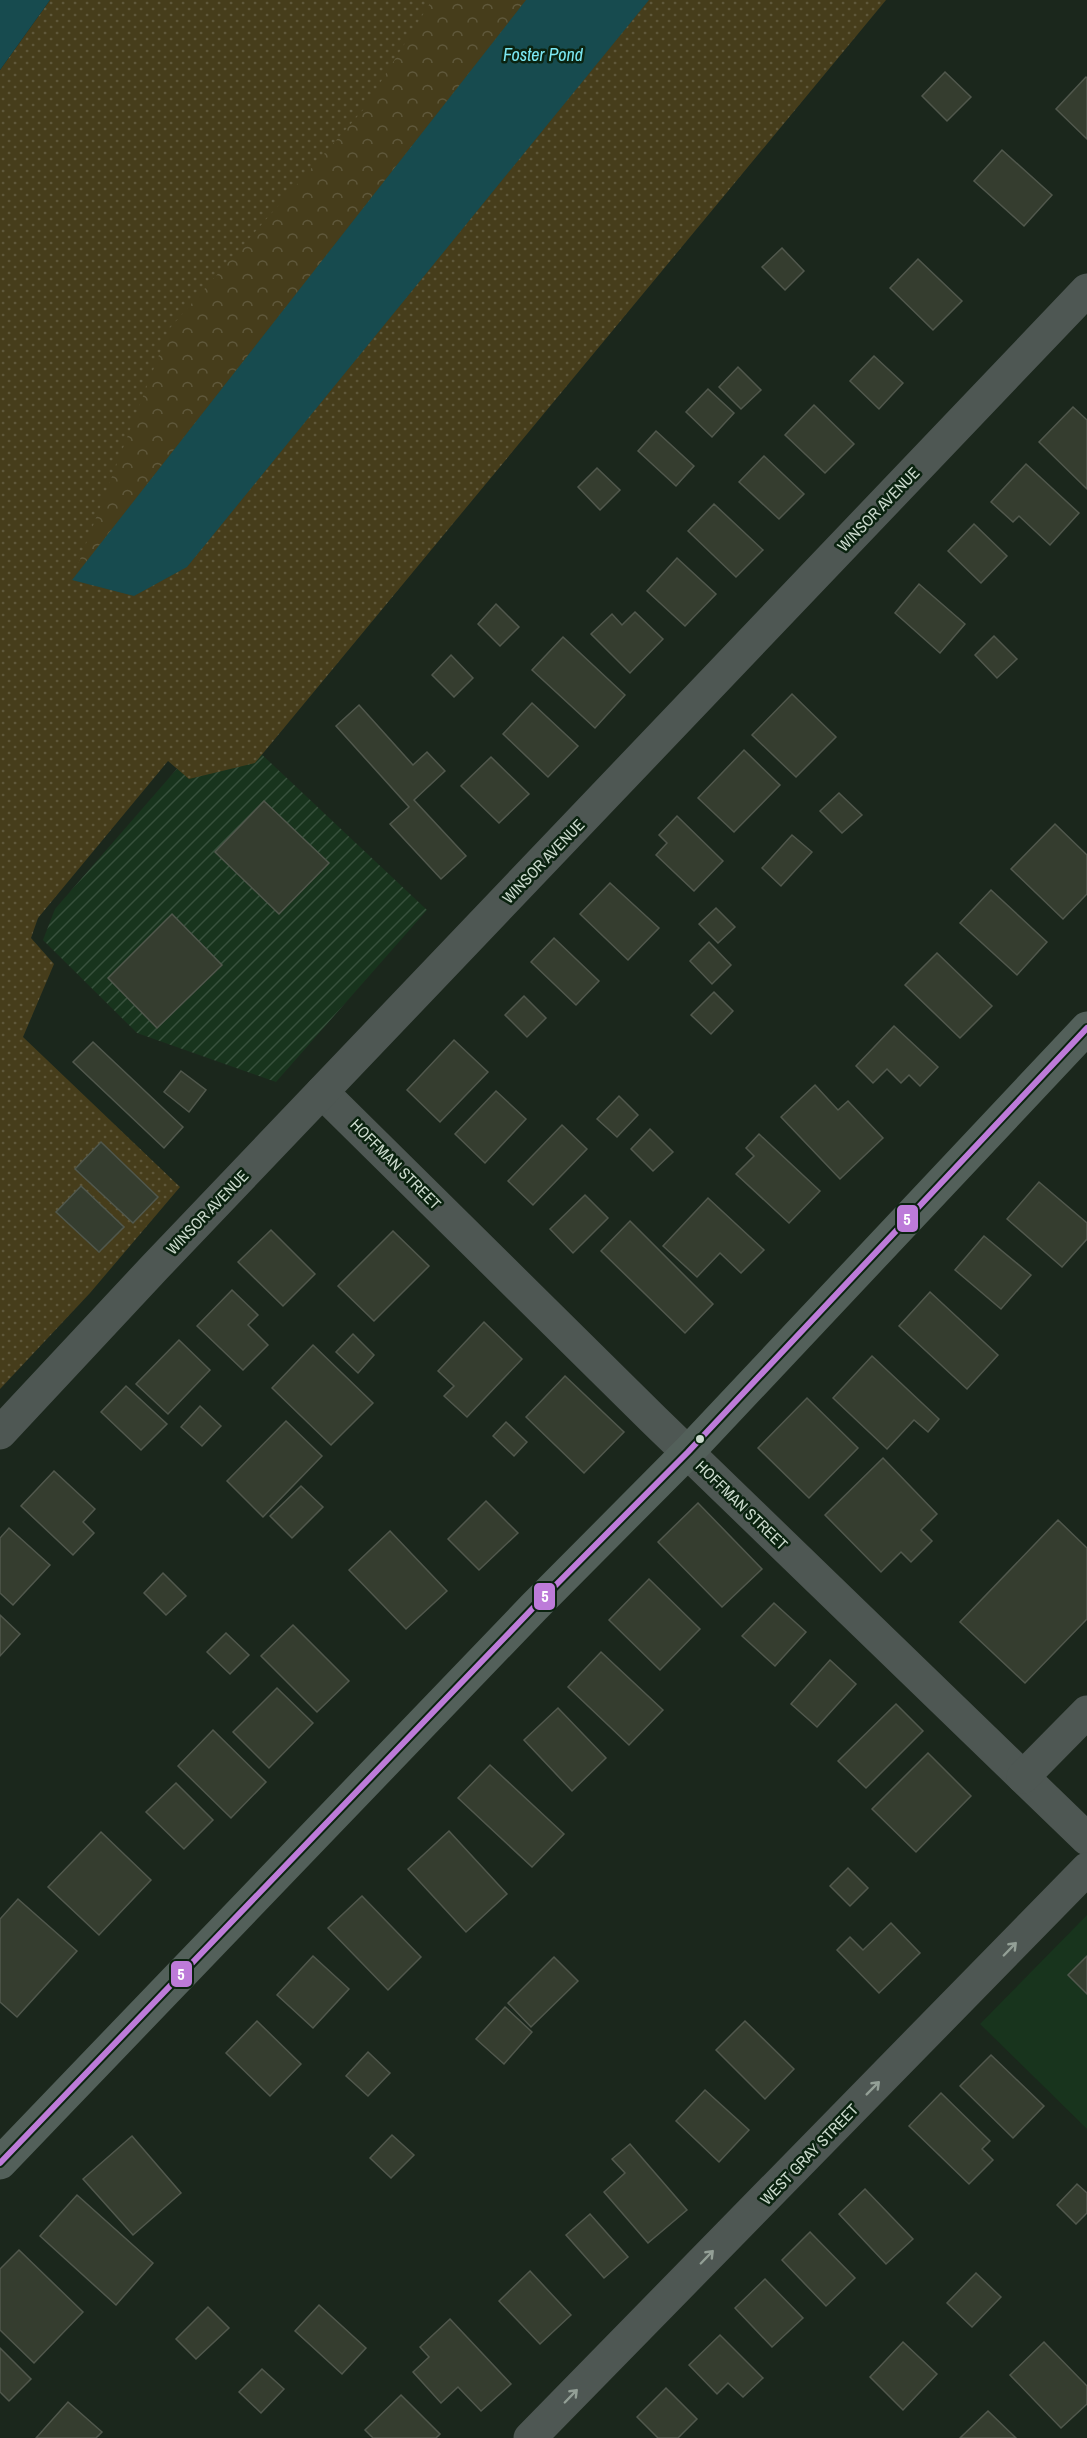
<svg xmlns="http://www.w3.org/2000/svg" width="1087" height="2438" font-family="'Archivo Narrow',sans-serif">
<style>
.built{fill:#18341d}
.industrial{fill:url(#industrial-furrows)}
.grass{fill:url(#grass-dots)}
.forest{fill:url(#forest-crowns)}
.water{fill:#174b4f}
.building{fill:#353d2f;stroke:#51584d;stroke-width:1.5}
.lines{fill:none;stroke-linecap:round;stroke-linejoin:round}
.minor{stroke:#4e5753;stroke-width:33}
.major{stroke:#53605a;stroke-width:33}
.bus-1-casing{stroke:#0b2310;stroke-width:10}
.bus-1{stroke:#bd7bd9;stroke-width:6}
.oneway{stroke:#939f96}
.bus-dot{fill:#cbdacd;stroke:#0b2310;stroke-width:2}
.labels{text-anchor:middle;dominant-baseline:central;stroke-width:5;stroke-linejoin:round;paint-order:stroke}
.street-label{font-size:16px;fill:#cbdacd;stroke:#0b2310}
.water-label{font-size:18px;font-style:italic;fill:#7be8f3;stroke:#0b2310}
.line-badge{stroke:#0b2310;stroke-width:2}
.badge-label{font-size:16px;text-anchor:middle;font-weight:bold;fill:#fff}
</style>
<defs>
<pattern id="industrial-furrows" width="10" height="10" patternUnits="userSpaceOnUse" patternTransform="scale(1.5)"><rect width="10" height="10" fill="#18341d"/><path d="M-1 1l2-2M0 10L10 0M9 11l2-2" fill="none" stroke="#38513d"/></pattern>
<pattern id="grass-dots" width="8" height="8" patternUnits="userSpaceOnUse" patternTransform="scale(1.5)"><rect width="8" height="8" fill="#463d1b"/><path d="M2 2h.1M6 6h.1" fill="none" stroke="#5f583b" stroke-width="1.8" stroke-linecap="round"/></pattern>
<pattern id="forest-crowns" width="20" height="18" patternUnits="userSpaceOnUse" patternTransform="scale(1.5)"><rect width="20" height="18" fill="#463d1b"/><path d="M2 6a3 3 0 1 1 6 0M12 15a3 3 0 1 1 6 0" fill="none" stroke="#5f583b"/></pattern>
</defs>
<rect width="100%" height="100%" fill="#1b271c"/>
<path class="built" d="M1087 1915V2129L980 2024Z"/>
<path class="industrial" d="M222 717 427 910 276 1082 137 1033 43 940 55 909Z"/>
<path class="grass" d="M50 0H886L255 763 189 779 168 761 38 918 31 938 54 964 23 1037 180 1187 90 1293 0 1389V70Z"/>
<path class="forest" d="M432 0H526L72 580 169 329 363 110Z"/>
<g class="water">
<path d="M0 0H50L0 70Z"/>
<path d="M526 0H649L187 567 134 596 72 580Z"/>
</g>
<g class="building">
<path d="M945 72 971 97 947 121 922 96Z"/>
<path d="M1086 77 1087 78V139L1056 109Z"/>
<path d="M1002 150 1052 195 1024 226 974 181Z"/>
<path d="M782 248 804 271 785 290 762 267Z"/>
<path d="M918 259 962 301 933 330 890 288Z"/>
<path d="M874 356 903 383 879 409 850 381Z"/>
<path d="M738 367 761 390 741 409 719 387Z"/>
<path d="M708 389 734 413 712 437 686 412Z"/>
<path d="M814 405 854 444 825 473 785 435Z"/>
<path d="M1073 407 1087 420V489L1039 442Z"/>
<path d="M656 431 694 466 676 486 638 451Z"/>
<path d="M764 456 804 494 779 519 739 482Z"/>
<path d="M1026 464 1079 513 1050 545 1019 516 1013 522 991 502Z"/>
<path d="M597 468 620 490 600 510 578 487Z"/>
<path d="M714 504 763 550 736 577 688 531Z"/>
<path d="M974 524 1007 556 981 583 948 551Z"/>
<path d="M677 558 716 594 685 626 647 591Z"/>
<path d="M919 584 965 624 940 653 895 613Z"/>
<path d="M496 604 519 627 500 646 478 624Z"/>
<path d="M635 612 663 639 630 673 591 634 612 614 622 625Z"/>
<path d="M994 636 1017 659 997 678 975 655Z"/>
<path d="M563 637 625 695 595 728 532 670Z"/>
<path d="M451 655 473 678 454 697 432 675Z"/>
<path d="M792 694 836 737 796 777 752 735Z"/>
<path d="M532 703 578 746 548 777 503 734Z"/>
<path d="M359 705 413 765 427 752 445 771 414 800 466 856 441 879 390 824 409 807 336 726Z"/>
<path d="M744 750 780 785 734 832 698 798Z"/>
<path d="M491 757 529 794 499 823 461 786Z"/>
<path d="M839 793 862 815 842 833 820 811Z"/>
<path d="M264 801 329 863 279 914 215 852Z"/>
<path d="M677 816 723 861 694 891 656 855 667 843 659 835Z"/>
<path d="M1055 824 1087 855V894L1063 919 1011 869Z"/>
<path d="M792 835 812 852 781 886 762 868Z"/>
<path d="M610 883 659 928 628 960 580 914Z"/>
<path d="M991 890 1047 942 1017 975 960 923Z"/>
<path d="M716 908 735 927 718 943 699 924Z"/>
<path d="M172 914 222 965 157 1028 108 978Z"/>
<path d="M554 938 599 981 576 1005 531 962Z"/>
<path d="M709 942 731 965 712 984 690 961Z"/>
<path d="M937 953 992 1006 960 1038 905 985Z"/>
<path d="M714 992 733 1011 711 1034 691 1015Z"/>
<path d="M524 996 546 1018 527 1037 505 1015Z"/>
<path d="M894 1026 938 1067 920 1086 909 1075 901 1083 887 1069 873 1083 856 1066Z"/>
<path d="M454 1040 488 1072 440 1122 407 1090Z"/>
<path d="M93 1042 183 1127 164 1148 73 1062Z"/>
<path d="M181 1071 206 1090 189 1112 164 1092Z"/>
<path d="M815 1085 838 1110 848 1101 883 1138 840 1179 781 1117Z"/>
<path d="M496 1091 526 1119 485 1163 455 1134Z"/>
<path d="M619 1096 638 1115 617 1137 597 1119Z"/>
<path d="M562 1125 587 1149 533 1205 508 1181Z"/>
<path d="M650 1129 673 1152 653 1171 631 1149Z"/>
<path d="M759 1134 820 1191 789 1223 736 1174 754 1156 746 1148Z"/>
<path d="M101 1142 158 1197 133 1223 75 1169Z"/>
<path d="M1039 1182 1087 1223V1239L1062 1267 1007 1219Z"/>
<path d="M81 1186 124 1227 99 1252 56 1212Z"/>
<path d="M585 1195 608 1218 573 1253 550 1229Z"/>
<path d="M708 1198 764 1250 741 1273 720 1253 697 1277 663 1246Z"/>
<path d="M630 1221 713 1304 685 1333 601 1251Z"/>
<path d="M271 1230 315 1274 283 1306 238 1262Z"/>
<path d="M393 1231 429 1266 374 1321 338 1286Z"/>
<path d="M984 1236 1031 1275 1001 1309 955 1270Z"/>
<path d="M232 1290 258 1315 248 1325 268 1345 243 1370 197 1326Z"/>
<path d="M930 1292 998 1355 967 1389 899 1326Z"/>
<path d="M484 1322 522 1359 467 1417 444 1396 454 1386 438 1371Z"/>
<path d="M353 1334 374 1355 358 1373 336 1352Z"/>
<path d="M179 1340 210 1370 168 1414 136 1384Z"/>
<path d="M313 1345 373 1403 331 1445 272 1388Z"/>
<path d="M872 1356 939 1419 928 1432 914 1420 887 1449 833 1398Z"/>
<path d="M565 1376 624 1432 584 1473 526 1417Z"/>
<path d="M126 1386 167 1424 141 1450 101 1412Z"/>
<path d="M807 1398 858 1448 809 1498 758 1448Z"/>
<path d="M200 1406 221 1426 202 1446 181 1427Z"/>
<path d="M286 1421 322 1456 263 1517 227 1481Z"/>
<path d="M506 1422 527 1442 514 1456 493 1436Z"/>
<path d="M883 1458 937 1514 921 1530 932 1541 911 1562 901 1552 881 1572 825 1515Z"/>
<path d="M54 1471 95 1509 83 1522 94 1533 73 1555 21 1506Z"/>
<path d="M301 1486 323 1507 292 1538 270 1516Z"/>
<path d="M486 1501 518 1533 479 1570 448 1539Z"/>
<path d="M698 1503 762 1569 722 1607 658 1542Z"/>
<path d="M1058 1520 1087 1548V1619L1025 1683 960 1622Z"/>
<path d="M9 1528 50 1565 13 1605 0 1593V1538Z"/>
<path d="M390 1531 447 1591 406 1629 349 1570Z"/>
<path d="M163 1573 186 1596 166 1615 144 1593Z"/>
<path d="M649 1579 700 1629 660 1670 609 1620Z"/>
<path d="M774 1603 806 1632 775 1666 742 1636Z"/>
<path d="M0 1615 20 1634 0 1656Z"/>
<path d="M293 1625 349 1681 317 1712 261 1656Z"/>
<path d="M226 1633 249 1655 230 1674 207 1652Z"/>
<path d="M601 1652 663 1710 629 1745 568 1687Z"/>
<path d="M830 1660 856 1684 817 1727 791 1704Z"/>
<path d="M277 1688 313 1723 269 1768 233 1732Z"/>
<path d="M896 1704 923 1731 866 1788 838 1761Z"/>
<path d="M558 1708 606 1758 572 1791 524 1740Z"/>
<path d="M213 1730 266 1782 231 1818 178 1766Z"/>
<path d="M928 1753 971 1796 916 1852 872 1809Z"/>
<path d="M490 1765 564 1834 532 1867 458 1798Z"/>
<path d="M176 1783 213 1820 184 1849 146 1812Z"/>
<path d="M449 1831 507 1894 466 1932 408 1869Z"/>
<path d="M101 1832 151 1880 99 1935 48 1887Z"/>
<path d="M848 1868 868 1888 850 1906 830 1886Z"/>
<path d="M362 1896 421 1957 388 1990 328 1928Z"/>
<path d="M18 1899 77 1951 17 2017 0 2002V1919Z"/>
<path d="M891 1923 920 1953 879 1993 837 1950 850 1937 863 1950Z"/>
<path d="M313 1956 349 1989 313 2028 277 1995Z"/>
<path d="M1087 1956V1994L1068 1975Z"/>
<path d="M554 1957 578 1981 531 2027 508 2003Z"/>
<path d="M505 2007 532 2032 504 2064 476 2039Z"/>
<path d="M257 2021 301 2064 270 2096 226 2053Z"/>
<path d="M745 2021 794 2069 765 2099 716 2050Z"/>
<path d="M368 2052 390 2073 368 2096 346 2076Z"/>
<path d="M991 2055 1044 2106 1013 2138 960 2086Z"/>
<path d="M705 2090 749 2130 719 2162 676 2121Z"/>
<path d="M941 2093 990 2141 982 2149 993 2160 969 2184 909 2126Z"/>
<path d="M392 2135 414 2155 391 2178 370 2158Z"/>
<path d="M132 2136 181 2193 133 2235 83 2179Z"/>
<path d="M630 2144 687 2210 648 2243 604 2192 625 2173 612 2159Z"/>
<path d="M1077 2184 1087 2193V2213L1076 2224 1057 2205Z"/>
<path d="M865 2189 913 2239 886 2264 839 2214Z"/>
<path d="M77 2195 153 2263 116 2305 40 2236Z"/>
<path d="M590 2214 628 2257 604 2278 566 2235Z"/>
<path d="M810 2232 855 2278 826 2306 782 2260Z"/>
<path d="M19 2250 83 2312 34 2363 0 2330V2269Z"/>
<path d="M530 2271 571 2315 540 2344 499 2301Z"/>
<path d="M976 2273 1001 2297 972 2327 947 2303Z"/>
<path d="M765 2279 803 2318 772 2347 735 2308Z"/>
<path d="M319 2305 366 2348 342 2374 295 2331Z"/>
<path d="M208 2307 229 2328 196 2359 176 2339Z"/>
<path d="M450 2319 511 2384 481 2411 458 2387 441 2403 413 2372 429 2357 420 2347Z"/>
<path d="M720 2335 763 2378 743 2397 728 2383 717 2394 689 2365Z"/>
<path d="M903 2342 937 2374 903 2410 870 2377Z"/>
<path d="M1044 2342 1087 2386V2404L1061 2428 1010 2375Z"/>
<path d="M0 2348 31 2379 9 2401 0 2392Z"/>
<path d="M262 2369 284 2389 261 2413 239 2392Z"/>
<path d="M666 2388 697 2419 678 2438H658L637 2417Z"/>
<path d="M401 2395 440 2434 436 2438H373L365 2430Z"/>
<path d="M68 2402 102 2432 96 2438H36Z"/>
<path d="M988 2411 1016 2438H960Z"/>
</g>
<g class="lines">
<g class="minor">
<path d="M322 1092 654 1420 1087 1839"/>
<path d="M0 1433 155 1267 1087 290"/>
<path d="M1023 1777 1087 1712"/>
<path d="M530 2438 1087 1869"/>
</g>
<path class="major" d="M0 2163 534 1607 688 1452 1087 1028"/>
<defs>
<path id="bus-1" d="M0 2163 534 1607 688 1452 1087 1028"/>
</defs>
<use href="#bus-1" class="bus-1-casing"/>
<use href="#bus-1" class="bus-1"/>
</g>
<defs><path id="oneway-shaft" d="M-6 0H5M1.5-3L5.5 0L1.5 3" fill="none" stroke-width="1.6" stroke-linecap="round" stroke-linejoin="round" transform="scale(1.5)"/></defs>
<g class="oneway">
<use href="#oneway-shaft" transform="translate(1010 1949) rotate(-46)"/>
<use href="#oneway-shaft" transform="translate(873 2088) rotate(-45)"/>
<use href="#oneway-shaft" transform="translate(707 2257) rotate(-46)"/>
<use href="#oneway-shaft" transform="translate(571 2396) rotate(-46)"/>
</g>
<circle class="bus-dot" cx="700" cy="1439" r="5"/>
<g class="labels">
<g class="street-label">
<text transform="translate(878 509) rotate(-46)">WINSOR AVENUE</text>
<text transform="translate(543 861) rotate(-46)">WINSOR AVENUE</text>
<text transform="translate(396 1164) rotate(45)">HOFFMAN STREET</text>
<text transform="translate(207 1212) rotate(-46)">WINSOR AVENUE</text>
<text transform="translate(742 1505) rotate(44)">HOFFMAN STREET</text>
<text transform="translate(809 2154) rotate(-46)">WEST GRAY STREET</text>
</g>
<g class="water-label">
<text x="543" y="54">Foster Pond</text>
</g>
</g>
<g class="line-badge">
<rect x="896" y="1204" width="23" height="29" rx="6" fill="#bd7bd9"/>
<rect x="533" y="1582" width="23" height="29" rx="6" fill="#bd7bd9"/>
<rect x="170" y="1960" width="23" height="28" rx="6" fill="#bd7bd9"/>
</g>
<g class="badge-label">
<text x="907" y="1225">5</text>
<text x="545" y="1602">5</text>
<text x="181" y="1980">5</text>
</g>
</svg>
